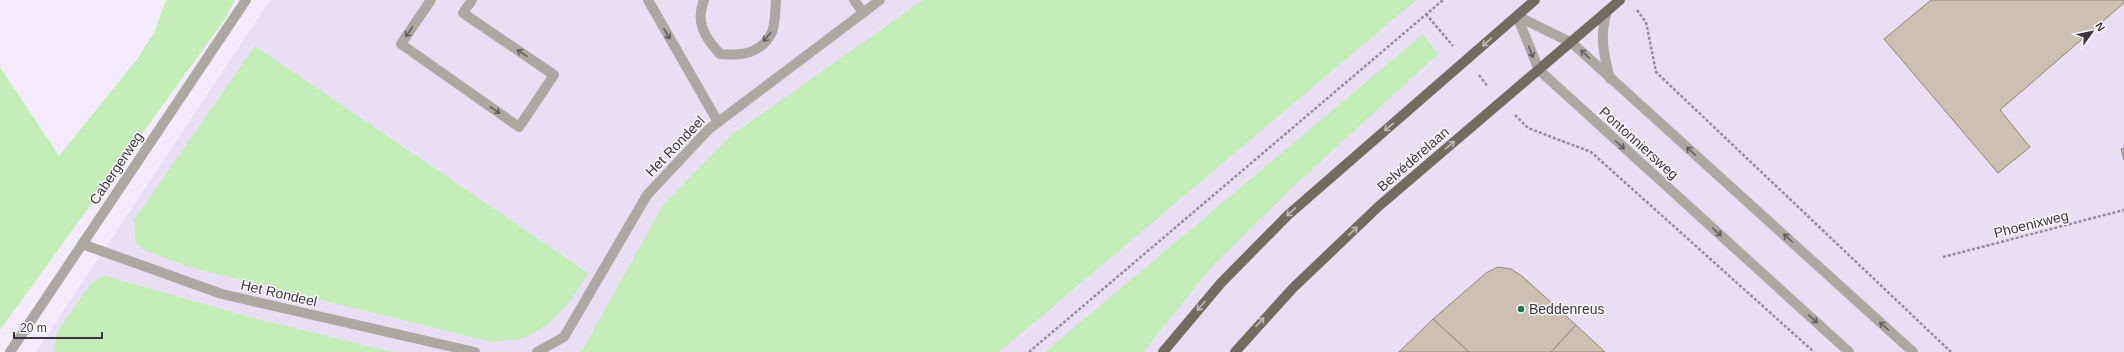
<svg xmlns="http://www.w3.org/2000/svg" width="2124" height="352" font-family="Helvetica,sans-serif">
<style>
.built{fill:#e9dff5}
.green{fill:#c5edb7}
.building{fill:#cbc0b2;stroke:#908678}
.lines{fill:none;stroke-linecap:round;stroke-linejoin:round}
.path{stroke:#928d98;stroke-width:2.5;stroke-dasharray:3 2;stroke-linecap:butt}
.minor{stroke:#aaa8a1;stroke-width:10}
.major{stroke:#716c60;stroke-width:10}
.oneway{stroke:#615e60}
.oneway2{stroke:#bebbb7}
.poi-dot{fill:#1e774b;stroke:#fdfbff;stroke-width:1.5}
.labels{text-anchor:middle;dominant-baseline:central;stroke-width:3;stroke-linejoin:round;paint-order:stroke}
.street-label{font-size:14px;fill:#39363d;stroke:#fdfbff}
.poi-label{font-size:14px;fill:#39363d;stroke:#fdfbff;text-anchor:start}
</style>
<rect width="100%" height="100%" fill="#f3ebfb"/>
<path class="built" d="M270 0H2124V352H36Z"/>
<g class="green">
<path d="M166 0H235L225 19 0 330V67L59 156 138 58 154 33Z"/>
<path d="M923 0H1416L999 352H579L583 349 663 205 729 137Z"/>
<path d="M1423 34 1438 54 1295 185 1214 264 1143 352H1045Z"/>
<path d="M255 46 588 273C574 298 555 323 528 336 518 341 502 340 491 342L189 267 142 249 136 243 134 220Z"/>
<path d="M105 276 250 317 392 352H54L57 332 88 288 94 281Z"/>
</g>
<g class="building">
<path d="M1931 0H2124V3L2000 110 2030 147 1998 173 1884 39Z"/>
<path d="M2124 148V160L2121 149Z"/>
<path d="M1498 267 1511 269 1522 276 1576 325 1551 352H1469L1433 319 1486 273Z"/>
<path d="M1433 319 1469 352H1399Z"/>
<path d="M1576 325 1605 352H1551Z"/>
</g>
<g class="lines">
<g class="path">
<path d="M1637 10 1646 22 1656 72 1951 352"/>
<path d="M1426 14 1453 46"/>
<path d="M1479 75 1488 87"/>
<path d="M1515 115 1528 128 1591 152 1814 352"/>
<path d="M1943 257 2124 210"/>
<path d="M1029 352 1443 0"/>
</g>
<g class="minor">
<path d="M431 0 401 44 519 127 554 75 463 13 472 0"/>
<path d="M648 0 718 122"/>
<path d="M704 0C695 22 705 38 720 54 741 56 760 54 771 34 776 25 775 9 776 0"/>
<path d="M854 0 863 13"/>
<path d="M1607 11C1599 35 1604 56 1610 79"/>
<path d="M1517 16 1572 43 1913 352"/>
<path d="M1517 16 1539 70 1849 352"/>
<path d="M82 244 222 294 475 352"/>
<path d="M10 352 246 0"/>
<path d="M537 352 564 337 647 195 709 129 880 0"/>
</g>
<g class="major">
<path d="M1163 352 1221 283 1288 215 1535 0"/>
<path d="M1235 352 1293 288 1379 206 1620 0"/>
</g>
</g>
<defs><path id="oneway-shaft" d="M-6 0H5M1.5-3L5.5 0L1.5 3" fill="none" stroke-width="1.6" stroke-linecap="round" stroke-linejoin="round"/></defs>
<g class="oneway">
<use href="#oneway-shaft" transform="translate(409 32) rotate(124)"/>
<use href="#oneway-shaft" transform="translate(667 34) rotate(60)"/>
<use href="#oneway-shaft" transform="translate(767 37) rotate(130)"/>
<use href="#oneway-shaft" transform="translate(1531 52) rotate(68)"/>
<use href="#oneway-shaft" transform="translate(522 53) rotate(-146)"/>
<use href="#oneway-shaft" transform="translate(1585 54) rotate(-137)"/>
<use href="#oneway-shaft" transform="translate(495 110) rotate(35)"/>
<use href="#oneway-shaft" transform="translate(1620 145) rotate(42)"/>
<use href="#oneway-shaft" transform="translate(1691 151) rotate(-138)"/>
<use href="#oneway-shaft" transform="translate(1717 232) rotate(42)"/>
<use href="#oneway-shaft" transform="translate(1788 238) rotate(-138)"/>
<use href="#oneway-shaft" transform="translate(1813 319) rotate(42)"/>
<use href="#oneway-shaft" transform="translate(1884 326) rotate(-138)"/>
</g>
<g class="oneway2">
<use href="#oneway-shaft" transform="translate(1487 42) rotate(139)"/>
<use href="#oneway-shaft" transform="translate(1389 127) rotate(140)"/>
<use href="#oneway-shaft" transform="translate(1450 145) rotate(-40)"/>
<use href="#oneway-shaft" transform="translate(1291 212) rotate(137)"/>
<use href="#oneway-shaft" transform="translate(1353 231) rotate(-43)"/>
<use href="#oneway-shaft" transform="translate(1201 306) rotate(131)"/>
<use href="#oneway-shaft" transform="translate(1260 322) rotate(-47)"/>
</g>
<circle class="poi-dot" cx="1521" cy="309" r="4"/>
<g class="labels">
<g class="street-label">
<text transform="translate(1639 143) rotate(42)">Pontonniersweg</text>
<text transform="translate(675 146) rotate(-46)">Het Rondeel</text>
<text transform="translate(1413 159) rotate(-41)">Belvédèrelaan</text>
<text transform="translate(116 168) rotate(-56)">Cabergerweg</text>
<text transform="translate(2031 224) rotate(-14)">Phoenixweg</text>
<text transform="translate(279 293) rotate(13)">Het Rondeel</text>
</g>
<g class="poi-label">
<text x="1529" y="309">Beddenreus</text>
</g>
</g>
<g transform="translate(2092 32) rotate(57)" stroke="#fdfbff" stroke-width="3" paint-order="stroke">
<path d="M0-3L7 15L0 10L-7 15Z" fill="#39363d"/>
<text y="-6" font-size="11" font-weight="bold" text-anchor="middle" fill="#39363d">N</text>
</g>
<path d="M14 332v6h88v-6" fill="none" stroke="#39363d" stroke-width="2"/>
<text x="20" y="332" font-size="12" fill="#39363d" stroke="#fdfbff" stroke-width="3" paint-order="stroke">20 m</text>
</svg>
